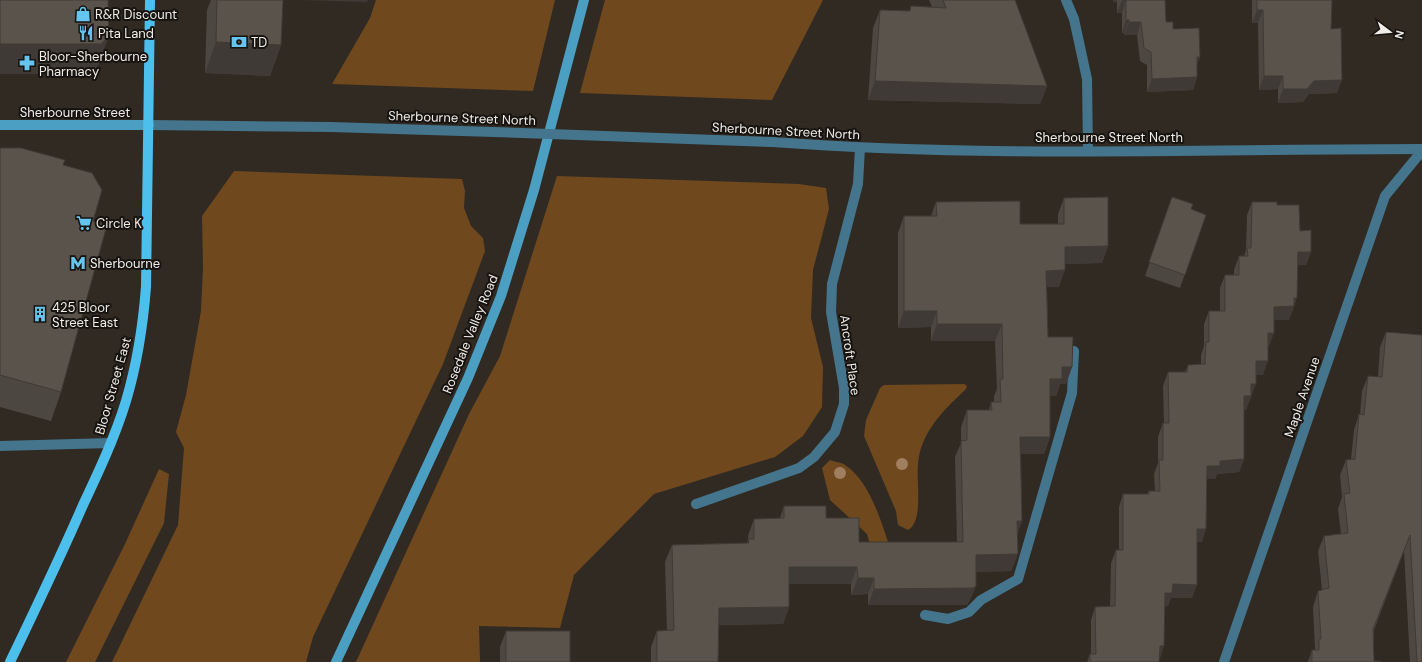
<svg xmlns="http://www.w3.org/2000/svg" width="1422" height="662" font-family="'DM Sans',sans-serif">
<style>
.green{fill:#6f481e}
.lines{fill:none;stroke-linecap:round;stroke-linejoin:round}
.lane{stroke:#44758c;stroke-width:10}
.street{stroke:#44758c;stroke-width:10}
.secondary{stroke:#4b9fc3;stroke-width:10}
.primary{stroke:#4dbfed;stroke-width:10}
.street-bridge{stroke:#44758c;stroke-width:10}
.tree{fill:#9f7f60}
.wall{fill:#4d4741}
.shaded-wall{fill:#3f3a35}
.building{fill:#5a534c;stroke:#3f3a35}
.labels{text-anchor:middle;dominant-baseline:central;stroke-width:4;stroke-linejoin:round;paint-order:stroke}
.poi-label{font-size:13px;fill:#f0ece8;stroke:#161310;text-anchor:start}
.street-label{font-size:13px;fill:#f0ece8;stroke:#161310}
</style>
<rect width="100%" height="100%" fill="#302a23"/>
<g class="green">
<path d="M376 0H555L533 91 332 84 370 18Z"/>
<path d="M605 0H823L772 100 580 93Z"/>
<path d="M234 171 462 179 465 191 464 208 471 226 483 238 485 251 443 364 313 637 306 662H112L178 525 184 448 176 432 186 395 201 311 203 267 202 216Z"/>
<path d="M557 176 799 184 826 188 829 209 813 270 811 318 823 367 822 407 803 436 775 457 654 494 574 575 560 628 479 626 480 662H356L469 414 500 356Z"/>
<path d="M964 384 967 386 966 389C944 410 920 432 918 465 916 481 924 522 908 530L898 525 896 511 864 436 866 420 880 388 884 385Z"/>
<path d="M830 460C835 462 841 462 845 465 870 481 882 524 891 551L872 552 867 534 830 500 822 468Z"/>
<path d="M159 469 169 474 164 523 95 662H66L125 544Z"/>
</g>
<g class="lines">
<g class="lane">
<path d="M0 446 111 443"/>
<path d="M925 615 948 619 969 612 981 600 1018 579 1072 393 1074 351"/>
</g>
<g class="street">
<path d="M1066 0 1074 19 1087 79 1088 151"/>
<path d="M149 125 331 127 494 132"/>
<path d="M772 142C988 158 1205 149 1422 149"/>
<path d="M696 504 799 468 814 457 835 432 844 404V388L831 312 832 284 858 184 860 148"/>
<path d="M1224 662 1385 196 1422 151"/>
</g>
<g class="secondary">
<path d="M0 125H149"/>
<path d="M336 662 468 378 501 296 534 190 584 0"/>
</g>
<path class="primary" d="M10 662C35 610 60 558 83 505 99 471 115 437 126 401 137 364 143 326 146 287L150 0"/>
<path class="street-bridge" d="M494 132 772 142"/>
</g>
<g class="tree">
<circle cx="902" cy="464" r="6"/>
<circle cx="840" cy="473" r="6"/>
</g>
<g class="wall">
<path d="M211 0H283L281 45 270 76 205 73 207 10Z"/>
<path d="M929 0H1015L1047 86 1040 104 868 100 873 28 880 10 909 11 911 6 932 7Z"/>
<path d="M1113 0H1165L1166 22 1173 29 1200 57 1197 64V77L1193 90 1147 92V65L1140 61 1137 35H1124V33H1122V13H1117V2H1113Z"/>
<path d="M1252 0H1332L1331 29 1337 93 1309 94 1303 102 1278 103V89L1259 90 1258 23H1252Z"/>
<path d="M0 148 63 165 93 221 61 392 51 421 0 407Z"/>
<path d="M1172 197 1191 209 1206 215 1180 288 1145 276Z"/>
<path d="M1064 198 1108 246 1102 263 1065 264 1059 287H1047L1048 337 1072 367 1066 384H1060L1056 396H1050V437L1044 454H1021L1022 521 1017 533 1018 554 1011 571 976 572V586L969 602 967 605H868V594L851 595V584H789V607L783 624 719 625 718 662H651V647L657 631H667L665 562 672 545 747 543 748 541V536L754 519 780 518 784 506 826 518 859 542H957L955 457 961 443V427L967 410H989L991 402H994V396L997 389 995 341H931V327L898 328V233L904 216H931L936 202 1020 224H1058V214Z"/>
<path d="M1252 202 1277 205 1300 231 1311 252 1306 265H1298L1293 311H1292L1289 320H1274L1269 346H1268L1263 375H1256L1251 397 1246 410H1244V459L1239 472 1217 474 1215 479H1207L1202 542H1197L1192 598H1171L1168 606H1165L1159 662H1087L1090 654H1091V620L1095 607 1110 606 1111 563 1116 550H1119V507L1123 494H1147L1149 491H1155L1154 474 1158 463V437L1163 423H1164L1163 386 1168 372H1185L1188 365 1201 364V355L1204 346V324L1209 311H1220V288L1225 275H1234V270L1239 256H1244L1246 250 1247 215Z"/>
<path d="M1386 332 1422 377V662H1410L1404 551 1374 630V661L1380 662H1308L1312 650H1315V649L1313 607 1318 591 1322 590 1318 551 1324 536 1341 534 1338 509 1342 497 1340 475 1346 460 1351 459 1354 430 1359 414H1360L1362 391 1368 376 1378 377 1380 347Z"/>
<path d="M506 631 570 662H500V647Z"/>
</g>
<g class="shaded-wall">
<path d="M301 0H368L367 2Z"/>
<rect x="1113" y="0" width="4" height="2"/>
<path d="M1122 0H1126L1122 13H1117Z"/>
<path d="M1257 10H1263L1258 23H1252Z"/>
<path d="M1126 20H1129L1124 33H1122Z"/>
<path d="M1129 22H1141L1137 35H1124Z"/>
<path d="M109 36 98 66 90 74H0V44Z"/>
<path d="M216 42 281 45 270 76 205 73Z"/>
<path d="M1197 57H1200L1195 70Z"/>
<path d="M1264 76H1283L1278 89 1259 90Z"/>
<path d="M1197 77 1193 90 1147 92 1152 79Z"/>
<path d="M1342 80 1337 93 1309 94 1303 102 1278 103 1283 89 1314 81Z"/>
<path d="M875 81 1047 86 1040 104 868 100Z"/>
<path d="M1108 246 1102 263 1059 264 1065 247Z"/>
<path d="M1298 252H1311L1306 265H1293Z"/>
<path d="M1065 270 1059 287H1040L1046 271Z"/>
<path d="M1294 298H1297L1289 320H1269L1274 307Z"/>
<path d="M904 311H937L931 327 898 328Z"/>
<path d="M937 324H1002L995 341H931Z"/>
<path d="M1268 333H1274L1269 346H1263Z"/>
<path d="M1256 361H1268L1263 375H1251Z"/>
<path d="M1062 367H1072L1066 384H1060L1056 396H1044L1050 379Z"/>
<path d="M1251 384H1256L1246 410H1240L1244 396Z"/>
<path d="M1020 437H1050L1044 454H1014Z"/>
<path d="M1244 459 1239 472 1217 474 1215 479H1202L1207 466 1220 461Z"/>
<path d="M1017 521H1022L1016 538Z"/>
<path d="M1197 529H1206L1202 542H1192Z"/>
<path d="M1018 554 1011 571 969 572 976 555Z"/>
<path d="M789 567H857L851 584H783Z"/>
<path d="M858 578H874L868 594 851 595Z"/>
<path d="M1173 584 1197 585 1192 598H1171L1168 606H1160L1165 593Z"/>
<path d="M976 586 969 602 967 605H868L874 589Z"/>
<path d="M789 607 783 624 712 625 719 608Z"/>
<path d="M1160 646H1164L1160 659Z"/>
</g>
<g class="building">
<path d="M0 0H108L109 36 101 44H0Z"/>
<path d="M217 0H283L281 45 216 42Z"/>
<path d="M943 0H1015L1047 86 875 81 880 10 910 11 911 6 946 8Z"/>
<path d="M1122 0H1165L1166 22H1173V29L1199 28 1200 57H1197V77L1152 79 1151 52 1144 48 1141 22H1129V20H1126V0Z"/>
<path d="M1257 0H1332L1331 29 1341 28 1342 80 1314 81 1307 89H1283V76H1264L1263 10H1257Z"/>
<path d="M0 148H21L65 160 63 165 92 173 102 190 93 221 107 225 61 392 0 375Z"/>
<path d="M1108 197V246L1065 247V270L1046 271 1048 337H1073L1072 367H1062V379H1050V437H1020L1022 521H1017L1018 554 976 555V586L973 588 874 589V578H858L857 567H789V607L719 608 718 662H657V631L674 630 672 545 749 543 748 539H754V519L784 518V506H826V518H859V542H963L961 441 967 440V410H992L991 402H1001L1000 379H1003L1002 324H937V311H904V216H937L936 202 1020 201V224H1064V198Z"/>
<path d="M1172 197 1193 204 1191 209 1206 215 1185 275 1149 262Z"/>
<path d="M1252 202H1277V205H1299L1300 231 1311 230V252H1298L1297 298H1294V306L1274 307V333H1268V361H1256V384H1251V396H1244V459L1220 461V466H1207L1206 529H1197V585L1173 584 1172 593H1165L1164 646H1160L1159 662H1090V654H1096L1095 607 1115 606 1116 550H1123V494H1149V491H1160L1159 460H1163V423H1169L1168 372H1187L1188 365 1205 364 1206 342H1209V311H1225V275H1239V256H1248L1247 248H1251Z"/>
<path d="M1386 332 1422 335V662H1417L1410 535 1373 629 1374 661H1380V662H1312V650H1319V639H1321L1318 591 1329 588 1324 536 1348 533 1344 494 1350 493 1346 460 1355 459 1359 414 1364 415 1368 376 1382 377Z"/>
<rect x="506" y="631" width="64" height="31"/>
</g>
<defs>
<symbol id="shop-bare" viewBox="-9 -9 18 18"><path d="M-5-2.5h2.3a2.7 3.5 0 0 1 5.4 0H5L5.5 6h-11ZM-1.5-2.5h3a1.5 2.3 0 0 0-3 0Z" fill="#65c5ee" stroke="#161310" stroke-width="2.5" paint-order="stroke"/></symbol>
<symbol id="restaurant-bare" viewBox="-9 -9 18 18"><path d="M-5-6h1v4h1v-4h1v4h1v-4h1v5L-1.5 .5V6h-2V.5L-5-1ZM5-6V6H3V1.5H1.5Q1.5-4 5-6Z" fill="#65c5ee" stroke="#161310" stroke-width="2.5" paint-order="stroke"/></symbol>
<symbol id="bank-bare" viewBox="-9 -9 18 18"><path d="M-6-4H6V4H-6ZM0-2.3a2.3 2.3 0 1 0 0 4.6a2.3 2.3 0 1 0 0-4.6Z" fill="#65c5ee" stroke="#161310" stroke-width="2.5" paint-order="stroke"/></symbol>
<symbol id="pharmacy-bare" viewBox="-9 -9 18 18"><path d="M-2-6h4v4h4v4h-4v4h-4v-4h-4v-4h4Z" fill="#65c5ee" stroke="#161310" stroke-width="2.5" paint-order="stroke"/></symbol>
<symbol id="supermarket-bare" viewBox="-9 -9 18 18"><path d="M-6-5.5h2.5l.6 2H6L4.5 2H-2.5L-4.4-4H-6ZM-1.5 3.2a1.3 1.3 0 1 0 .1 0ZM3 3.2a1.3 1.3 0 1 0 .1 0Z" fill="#65c5ee" stroke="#161310" stroke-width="2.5" paint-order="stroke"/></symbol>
<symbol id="metro-bare" viewBox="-9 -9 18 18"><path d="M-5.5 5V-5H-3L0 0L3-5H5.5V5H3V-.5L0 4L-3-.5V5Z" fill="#65c5ee" stroke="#161310" stroke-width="2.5" paint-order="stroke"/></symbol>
<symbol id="building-bare" viewBox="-9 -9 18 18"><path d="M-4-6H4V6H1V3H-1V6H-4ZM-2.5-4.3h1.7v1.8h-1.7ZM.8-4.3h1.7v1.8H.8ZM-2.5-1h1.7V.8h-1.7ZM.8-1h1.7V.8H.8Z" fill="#65c5ee" stroke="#161310" stroke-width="2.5" paint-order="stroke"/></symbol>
</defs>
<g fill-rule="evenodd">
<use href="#shop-bare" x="72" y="3" width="22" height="22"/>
<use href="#restaurant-bare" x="75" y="22" width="22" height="22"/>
<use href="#bank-bare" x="228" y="31" width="22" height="22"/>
<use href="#pharmacy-bare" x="16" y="52" width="22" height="22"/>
<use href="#supermarket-bare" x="73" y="212" width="22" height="22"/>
<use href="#metro-bare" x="67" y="252" width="22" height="22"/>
<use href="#building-bare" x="29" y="303" width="22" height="22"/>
</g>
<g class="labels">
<g class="poi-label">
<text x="95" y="14">R&amp;R Discount</text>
<text x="98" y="33">Pita Land</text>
<text x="251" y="42">TD</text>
<text x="39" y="56">Bloor-Sherbourne<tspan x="39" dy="15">Pharmacy</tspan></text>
<text x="96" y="223">Circle K</text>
<text x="90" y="263">Sherbourne</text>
<text x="52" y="307">425 Bloor<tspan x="52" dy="15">Street East</tspan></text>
</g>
<g class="street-label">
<text x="75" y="112">Sherbourne Street</text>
<text transform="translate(462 118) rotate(2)">Sherbourne Street North</text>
<text transform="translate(786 131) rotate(3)">Sherbourne Street North</text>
<text x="1109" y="137">Sherbourne Street North</text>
<text transform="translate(470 334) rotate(-68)">Rosedale Valley Road</text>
<text transform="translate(850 355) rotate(82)">Ancroft Place</text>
<text transform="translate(113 386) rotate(-74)">Bloor Street East</text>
<text transform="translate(1302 397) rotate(-71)">Maple Avenue</text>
</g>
</g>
<g transform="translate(1390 32) rotate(106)" stroke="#161310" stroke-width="3" paint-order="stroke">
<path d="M0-3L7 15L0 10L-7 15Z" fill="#f0ece8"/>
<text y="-6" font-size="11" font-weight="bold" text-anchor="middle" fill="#f0ece8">N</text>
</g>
</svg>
